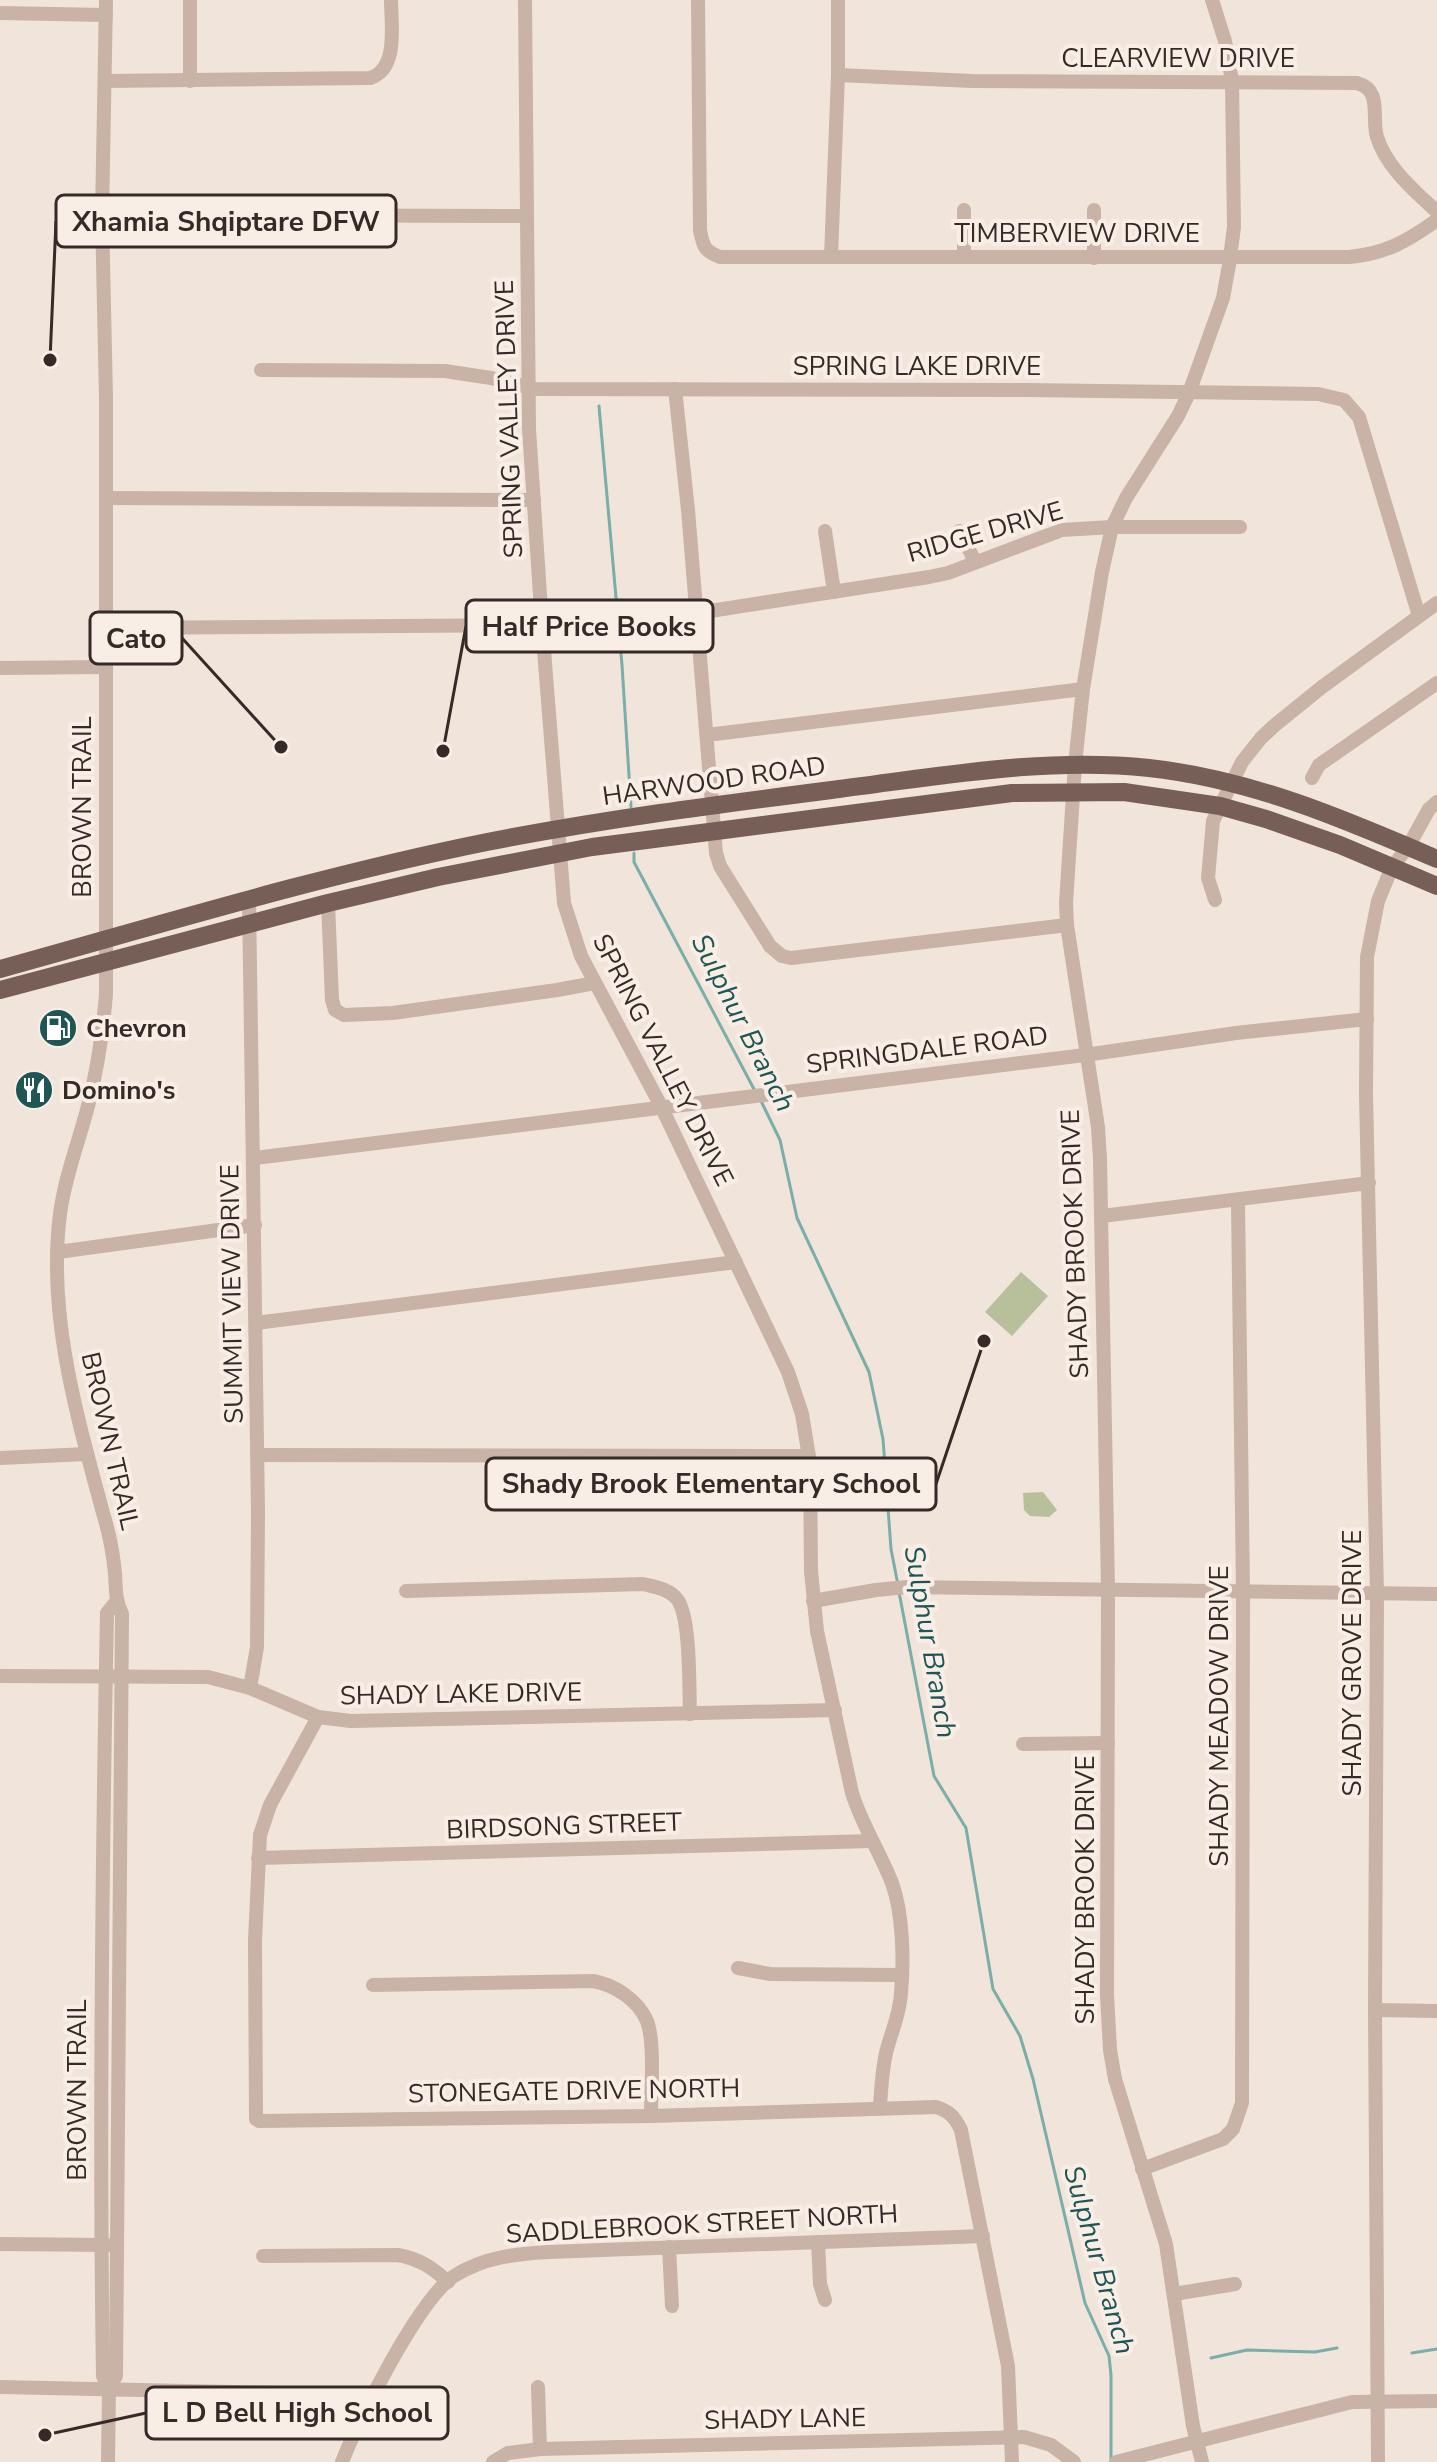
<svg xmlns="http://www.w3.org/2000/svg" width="1437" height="2462" font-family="'Nunito Sans',sans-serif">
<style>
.green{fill:#b7c09a}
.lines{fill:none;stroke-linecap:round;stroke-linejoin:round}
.stream{stroke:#79aeaa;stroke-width:3}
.minor{stroke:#c9b2a6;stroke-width:14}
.major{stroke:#775f58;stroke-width:18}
.labels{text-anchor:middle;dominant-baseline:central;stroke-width:8;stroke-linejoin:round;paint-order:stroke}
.street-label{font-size:26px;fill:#352a27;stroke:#f9eee6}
.poi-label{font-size:26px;font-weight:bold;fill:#352a27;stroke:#f9eee6;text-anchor:start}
.water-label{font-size:28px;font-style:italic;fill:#1d5654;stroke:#f9eee6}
.leader{fill:none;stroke:#352a27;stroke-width:3}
.callout-dot{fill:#352a27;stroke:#f9eee6;stroke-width:3}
.callout{fill:#f9eee6;stroke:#352a27;stroke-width:3}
.callout-label{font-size:28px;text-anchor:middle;font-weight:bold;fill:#352a27}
</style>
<rect width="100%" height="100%" fill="#f1e4da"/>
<g class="green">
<path d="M1021 1272 1048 1296 1012 1336 985 1312Z"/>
<path d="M1043 1492 1057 1510 1049 1517 1030 1516 1024 1510 1023 1493Z"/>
</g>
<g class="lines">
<g class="stream">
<path d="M599 406 622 665 631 807"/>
<path d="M634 853V862L755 1091"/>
<path d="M761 1101 780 1140 797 1218 869 1372 883 1439 891 1549 898 1585"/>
<path d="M899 1592 934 1776 966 1828 993 1989 1020 2036 1033 2079 1085 2303 1109 2356 1111 2375V2462"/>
<path d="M1412 2353 1437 2349"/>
<path d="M1211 2358 1247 2350 1315 2352 1337 2348"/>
</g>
<g class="minor">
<path d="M106 0 102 215 106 398V994C103 1030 98 1066 89 1102 80 1139 65 1175 60 1214 47 1315 77 1416 103 1513 109 1532 113 1553 115 1573 116 1588 115 1600 122 1614L116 2376 109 2388"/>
<path d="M190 0V81"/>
<path d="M525 0 529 429 542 625 564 903 581 956 661 1106 788 1372 802 1414 810 1463 811 1571 817 1631 852 1793C862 1825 880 1852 892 1883 903 1913 904 1961 901 1993 900 2015 891 2032 886 2053 882 2071 881 2089 880 2107"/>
<path d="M698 0 700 230C703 246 704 251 720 257H1349C1385 254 1408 241 1437 220"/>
<path d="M0 13 106 15"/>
<path d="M838 75 973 81 1357 83C1383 90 1371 117 1377 137 1386 167 1415 191 1437 212"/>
<path d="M105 81 370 78C399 69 391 24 391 0"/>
<path d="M964 210V257"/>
<path d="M1094 210V258"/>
<path d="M102 215 526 216"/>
<path d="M831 257 838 75V0"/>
<path d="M261 370 445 371 491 378 535 389 1025 390 1318 394 1344 400 1359 417 1419 616"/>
<path d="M675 389 688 510 716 853 720 866 770 946 782 956 791 958 1067 925"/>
<path d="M107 498 534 500"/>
<path d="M825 531 834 592"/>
<path d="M959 531 975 561"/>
<path d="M697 613 929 577 948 573 1062 530 1112 527H1240"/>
<path d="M106 628 542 625"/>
<path d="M0 668 105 667"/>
<path d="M707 735 1083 689"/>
<path d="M1312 778 1319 765 1437 683"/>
<path d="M249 900 258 1512 257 1647 250 1688"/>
<path d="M1215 900 1208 878 1213 821 1242 762 1261 738 1275 725 1322 687 1437 603"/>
<path d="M328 903 332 1000 335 1010 344 1015 393 1013 557 990 595 983"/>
<path d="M255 1158 1085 1055 1236 1033 1367 1019"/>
<path d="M1102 1216 1369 1183"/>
<path d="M58 1252 255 1225"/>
<path d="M256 1323 736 1262"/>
<path d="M257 1455 808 1456"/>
<path d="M0 1458 87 1454"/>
<path d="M406 1591 643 1584C655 1587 669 1589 677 1599 691 1616 689 1690 690 1714"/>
<path d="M813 1601 876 1590 907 1587 1437 1594"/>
<path d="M0 1676 208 1677 250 1688 318 1717 351 1721 835 1710"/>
<path d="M318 1717 270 1805 260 1835 255 1940 256 2119 259 2121 651 2116 936 2107C949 2111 955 2117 961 2130L1008 2366 1012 2462"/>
<path d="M1023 1744 1108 1743"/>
<path d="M258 1858 871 1841"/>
<path d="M738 1968 770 1974 902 1975"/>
<path d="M373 1985 593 1981C615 1985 638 2000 647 2021 655 2042 651 2092 651 2116"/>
<path d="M1375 2010 1437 2011"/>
<path d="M1142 2169 1223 2139 1233 2129 1242 2103 1243 1593 1238 1201"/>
<path d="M818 2242 820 2284 825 2300"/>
<path d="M0 2244 108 2245"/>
<path d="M669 2247 672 2306"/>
<path d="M263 2256 398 2255C419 2259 432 2267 448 2282"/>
<path d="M1174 2294 1235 2284"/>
<path d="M0 2387 279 2393 308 2399 362 2420"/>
<path d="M538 2387 540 2449"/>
<path d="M108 2462 109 2388 103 2376C99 2122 102 1867 107 1613L116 1602"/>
<path d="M342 2462C358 2420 419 2299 454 2276 484 2257 515 2254 549 2252L983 2236"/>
<path d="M493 2462 508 2453 540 2449 1024 2437 1051 2445 1074 2462"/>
<path d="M1116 2462 1352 2402 1437 2401"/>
<path d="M1202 2462 1193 2426 1166 2244 1115 2079 1110 2050 1107 1995 1108 1589 1100 1159 1098 1127 1067 925 1066 903 1075 764 1083 689 1102 572 1112 527 1126 498 1178 416 1189 393 1223 298 1229 265 1234 227 1232 81 1225 41 1212 0"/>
<path d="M1378 2462 1375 2010 1377 1594 1366 1094 1367 957 1378 901 1392 867 1408 847 1429 809 1437 802"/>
</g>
<g class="major">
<path d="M0 969C162 924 323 875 487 842 604 819 722 804 839 789 942 776 1045 757 1149 768 1251 779 1344 819 1437 859"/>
<path d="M0 990 328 903 438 877 592 847 1012 793 1124 792 1220 806 1266 819 1340 845 1437 886"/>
</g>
</g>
<defs>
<symbol id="fuel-disc" viewBox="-11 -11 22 22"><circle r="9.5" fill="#1d5654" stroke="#f9eee6"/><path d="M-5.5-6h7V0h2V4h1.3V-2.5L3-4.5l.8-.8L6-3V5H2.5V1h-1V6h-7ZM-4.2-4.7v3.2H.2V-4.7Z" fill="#fff"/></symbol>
<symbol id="restaurant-disc" viewBox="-11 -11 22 22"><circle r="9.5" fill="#1d5654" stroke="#f9eee6"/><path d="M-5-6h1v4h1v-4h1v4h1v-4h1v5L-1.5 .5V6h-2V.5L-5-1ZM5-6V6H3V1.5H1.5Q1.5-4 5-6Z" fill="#fff"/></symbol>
</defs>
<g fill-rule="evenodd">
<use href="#fuel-disc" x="36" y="1006" width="44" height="44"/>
<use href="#restaurant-disc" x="12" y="1068" width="44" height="44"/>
</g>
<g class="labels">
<g class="street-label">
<text x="1178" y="58">CLEARVIEW DRIVE</text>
<text x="1077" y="233">TIMBERVIEW DRIVE</text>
<text x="917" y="366">SPRING LAKE DRIVE</text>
<text transform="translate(509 419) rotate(-92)">SPRING VALLEY DRIVE</text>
<text transform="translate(985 532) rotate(-16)">RIDGE DRIVE</text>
<text transform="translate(714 781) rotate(-8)">HARWOOD ROAD</text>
<text transform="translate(82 807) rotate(-90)">BROWN TRAIL</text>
<text transform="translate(927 1050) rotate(-7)">SPRINGDALE ROAD</text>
<text transform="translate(663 1060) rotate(63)">SPRING VALLEY DRIVE</text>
<text transform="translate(1075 1244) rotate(-92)">SHADY BROOK DRIVE</text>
<text transform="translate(232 1294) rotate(-91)">SUMMIT VIEW DRIVE</text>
<text transform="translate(110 1441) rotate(77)">BROWN TRAIL</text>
<text transform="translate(1352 1663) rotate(-90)">SHADY GROVE DRIVE</text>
<text transform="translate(461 1694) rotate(-1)">SHADY LAKE DRIVE</text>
<text transform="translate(1219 1716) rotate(-90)">SHADY MEADOW DRIVE</text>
<text transform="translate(564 1826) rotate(-2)">BIRDSONG STREET</text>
<text transform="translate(1085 1890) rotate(-90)">SHADY BROOK DRIVE</text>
<text transform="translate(77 2090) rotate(-90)">BROWN TRAIL</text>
<text transform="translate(574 2091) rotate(-1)">STONEGATE DRIVE NORTH</text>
<text transform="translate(702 2224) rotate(-3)">SADDLEBROOK STREET NORTH</text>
<text transform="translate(785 2419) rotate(-1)">SHADY LANE</text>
</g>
<g class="poi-label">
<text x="86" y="1028">Chevron</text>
<text x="62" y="1090">Domino's</text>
</g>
<g class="water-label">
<text transform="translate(743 1023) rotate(63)">Sulphur Branch</text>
<text transform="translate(930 1642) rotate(80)">Sulphur Branch</text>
<text transform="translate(1099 2260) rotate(74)">Sulphur Branch</text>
</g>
</g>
<path class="leader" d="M50 360L56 221M443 751L466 626M281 747L182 638M984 1341L936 1484M45 2435L146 2413"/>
<g class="callout-dot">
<circle cx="50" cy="360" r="8"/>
<circle cx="443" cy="751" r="8"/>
<circle cx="281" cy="747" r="8"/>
<circle cx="984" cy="1341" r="8"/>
<circle cx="45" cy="2435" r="8"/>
</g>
<g class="callout">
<rect x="56" y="195" width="340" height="52" rx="8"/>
<rect x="466" y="600" width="247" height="52" rx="8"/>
<rect x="90" y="612" width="92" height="52" rx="8"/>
<rect x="486" y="1458" width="450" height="52" rx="8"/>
<rect x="146" y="2387" width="302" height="52" rx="8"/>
</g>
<g class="callout-label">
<text x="226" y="231">Xhamia Shqiptare DFW</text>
<text x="589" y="636">Half Price Books</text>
<text x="136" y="648">Cato</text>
<text x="711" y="1493">Shady Brook Elementary School</text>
<text x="297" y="2422">L D Bell High School</text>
</g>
</svg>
